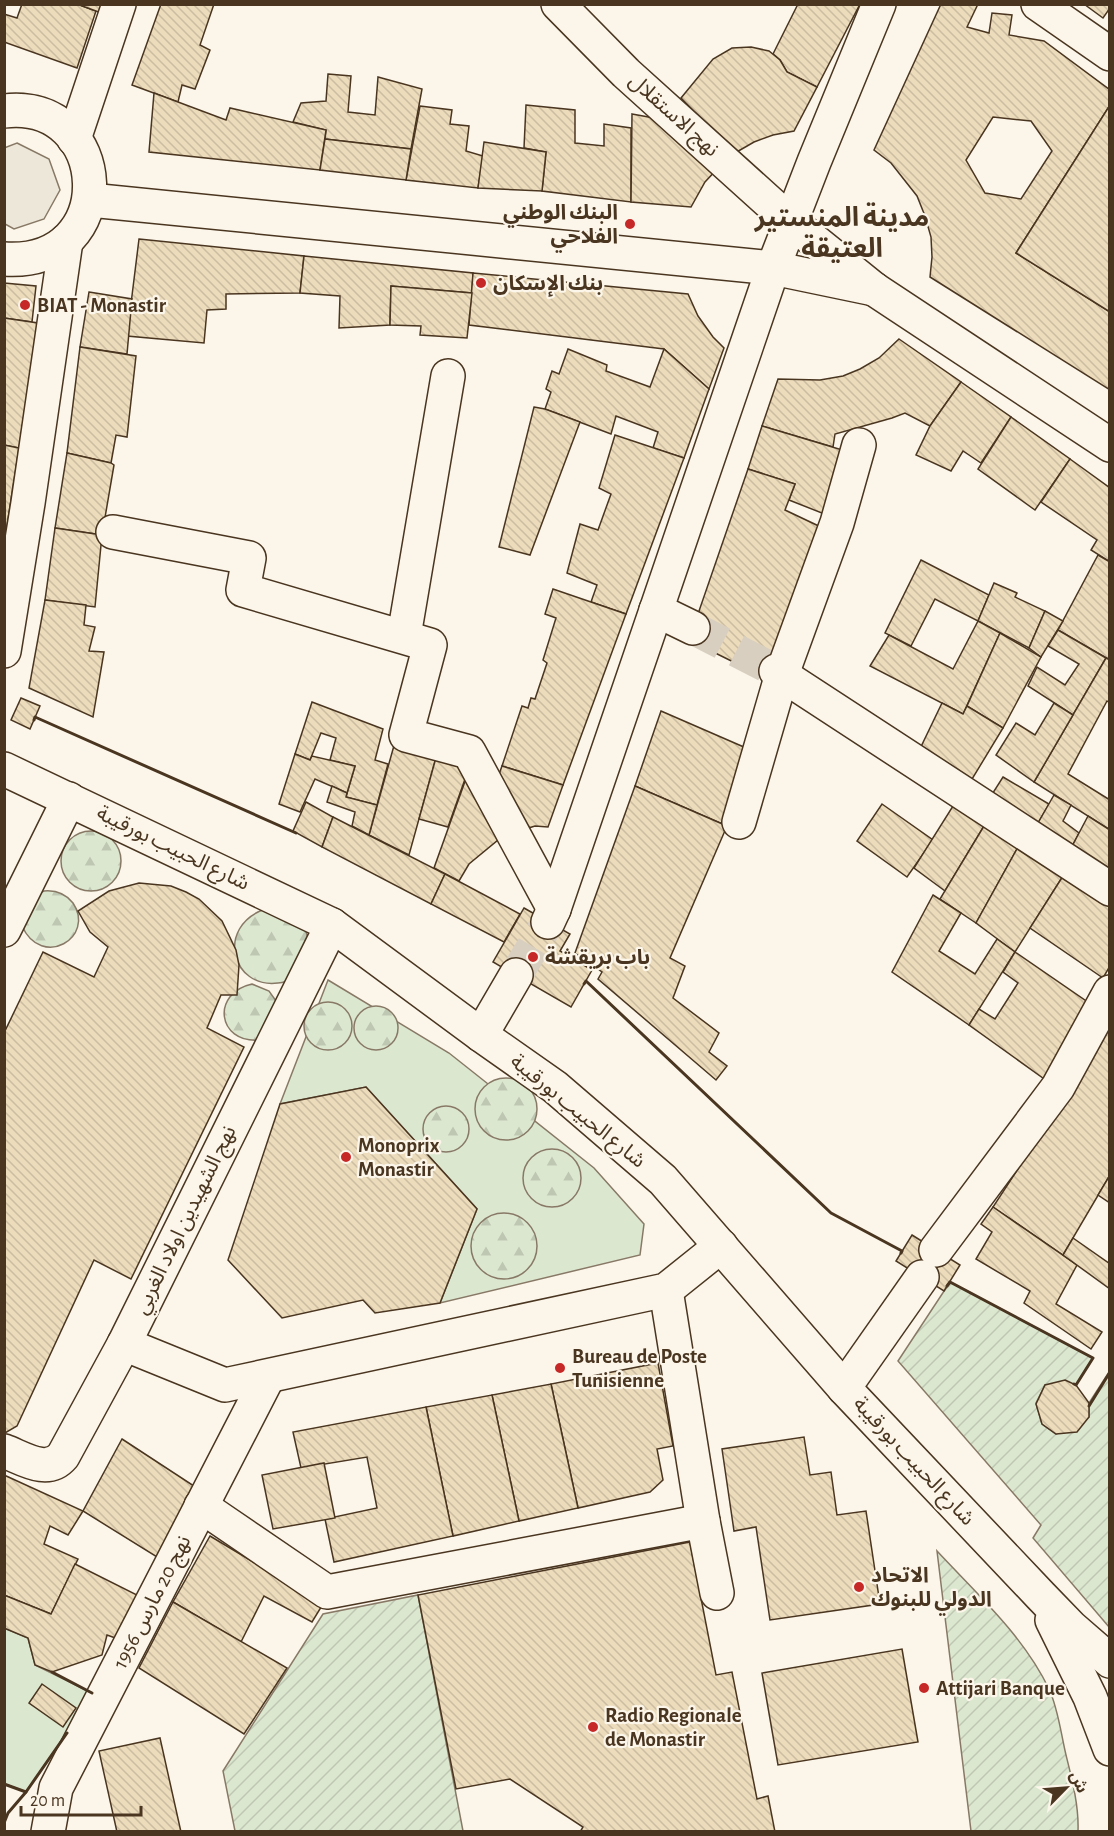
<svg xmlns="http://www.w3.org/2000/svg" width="1114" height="1836" font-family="'Alegreya Sans','Noto Sans Arabic',sans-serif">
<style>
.green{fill:#dce7d0;stroke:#887966;stroke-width:1.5}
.forest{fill:url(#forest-firs);stroke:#887966;stroke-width:1.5}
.garden{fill:url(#garden-furrows);stroke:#887966;stroke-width:1.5}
.parking{fill:#ede7d9;stroke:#887966;stroke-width:1.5}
.building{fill:url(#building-back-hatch);stroke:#4a3520;stroke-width:1.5;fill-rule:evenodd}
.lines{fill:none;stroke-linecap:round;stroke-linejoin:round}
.minor-tunnel{stroke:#d8cfc1;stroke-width:33;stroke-dasharray:33 16;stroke-linecap:butt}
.minor-casing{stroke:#4a3520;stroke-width:36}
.minor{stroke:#fbf6e9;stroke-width:33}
.wall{stroke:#4a3520;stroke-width:3}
.poi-dot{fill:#c62828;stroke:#fbf6e9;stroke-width:2}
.labels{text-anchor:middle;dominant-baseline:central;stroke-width:4.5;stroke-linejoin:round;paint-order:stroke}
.street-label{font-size:21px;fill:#4a3520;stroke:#fbf6e9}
.poi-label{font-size:21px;font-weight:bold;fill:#4a3520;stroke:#fbf6e9;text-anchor:start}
.district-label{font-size:27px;font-weight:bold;fill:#4a3520;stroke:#fbf6e9}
</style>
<defs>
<pattern id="forest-firs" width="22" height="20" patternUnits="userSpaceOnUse" patternTransform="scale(1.5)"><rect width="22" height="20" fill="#dce7d0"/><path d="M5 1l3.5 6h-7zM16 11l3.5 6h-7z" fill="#bec7b2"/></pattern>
<pattern id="garden-furrows" width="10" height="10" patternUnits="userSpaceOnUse" patternTransform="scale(1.5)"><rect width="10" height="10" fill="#dce7d0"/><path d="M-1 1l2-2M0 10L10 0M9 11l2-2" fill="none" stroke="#bec7b2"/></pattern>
<pattern id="building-back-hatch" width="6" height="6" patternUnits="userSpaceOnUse" patternTransform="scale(1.5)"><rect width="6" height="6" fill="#ecdcbc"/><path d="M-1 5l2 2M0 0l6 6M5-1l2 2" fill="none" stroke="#ccbda1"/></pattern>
</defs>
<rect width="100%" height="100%" fill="#fbf6e9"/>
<g class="green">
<path d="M328 980 449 1053 594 1168 644 1224 640 1255 440 1303 477 1209 366 1087 280 1104Z"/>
<path d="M4 1628 28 1638 35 1665 94 1694 26 1792 5 1784Z"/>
</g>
<g class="forest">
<circle cx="91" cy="861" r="30"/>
<path d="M44 891C55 890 65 893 73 903 96 937 42 970 22 926L35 895Z"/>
<path d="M265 909 305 929 309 941C306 950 301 970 295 976 291 980 283 983 278 983 232 989 215 927 265 909Z"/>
<path d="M252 984 269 991 279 1005 259 1040C217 1043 211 993 252 984Z"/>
<circle cx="328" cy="1026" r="24"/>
<circle cx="376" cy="1028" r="22"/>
<circle cx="506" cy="1109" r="31"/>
<circle cx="446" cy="1129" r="23"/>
<circle cx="552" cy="1178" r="29"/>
<circle cx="504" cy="1246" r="33"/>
</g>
<g class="garden">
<path d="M950 1282 1093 1358 1076 1385H1045L1036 1403 1042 1424 1056 1434 1089 1417V1403L1109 1372V1627L1033 1538 1041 1525 898 1361Z"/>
<path d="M937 1551C977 1594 1023 1635 1049 1689 1058 1708 1061 1734 1066 1755 1072 1779 1079 1806 1078 1831H971Z"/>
<path d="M418 1595 463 1831H235L223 1771 323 1614Z"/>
</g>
<path class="parking" d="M17 143 49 159 60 190 44 219 14 229 5 224 4 148Z"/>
<g class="building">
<path d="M22 4H77L96 11 77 68 4 42V14L17 18Z"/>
<path d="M77 4H107L104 14Z"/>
<path d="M161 4H214L200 45 210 50 195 89 182 85 178 102 132 85Z"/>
<path d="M798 4H860L817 87 787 72 780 60 773 54Z"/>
<path d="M941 4H978L967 27 989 33 992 13 1012 15 1009 35 1044 41 1110 90V105L1016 253 1110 312V390L930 277 932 257 931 237 925 216 917 196 891 163 874 150ZM993 117 1031 121 1052 151 1021 199 985 193 966 160Z"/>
<path d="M1084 4H1110V8L1103 18Z"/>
<path d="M751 47 769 51 780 60 787 72 817 87 794 131 773 135 754 142 735 153 681 98 713 59 732 48Z"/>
<path d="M328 74 351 76 348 112 375 115 378 77 422 89 411 149 325 139 326 130 293 122 301 103 326 101Z"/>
<path d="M154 93 226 120 230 108 326 130 320 170 149 152Z"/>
<path d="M526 105 575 110V143L604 146V124L631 128V202L542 191 546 152 524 148Z"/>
<path d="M1110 105V312L1016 253Z"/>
<path d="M420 106 452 110 450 124 469 126 466 151 483 156 478 188 406 180Z"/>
<path d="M632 114 665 120 719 167 705 182 691 207 631 202Z"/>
<path d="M325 139 411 149 406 180 320 170Z"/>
<path d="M484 142 546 152 542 191 478 188Z"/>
<path d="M139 239 304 256 300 293 226 294V309L207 310 204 343 127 336Z"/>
<path d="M304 256 473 273 472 293 391 286 390 325 339 328 340 296 300 293Z"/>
<path d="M473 273 688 294 698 316 713 337 724 348 709 389 664 349 469 325Z"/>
<path d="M4 283 36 286 32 322 4 318Z"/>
<path d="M391 286 472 293 467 338 420 335 421 326 390 325Z"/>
<path d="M89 292 132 299 127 354 80 347Z"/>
<path d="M4 318 38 323 19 448 4 445Z"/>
<path d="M899 339 961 382 930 426 905 413 892 418 835 434 833 447 762 426 778 379 820 380 843 376 860 369 879 358Z"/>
<path d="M80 347 136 356 127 437 116 435 111 463 67 453Z"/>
<path d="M568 349 607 365 606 371 650 387 664 349 709 389 684 458 653 448 658 432 616 416 611 434 545 409 551 392 546 389 552 371 559 374Z"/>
<path d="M961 382 1011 417 981 463 963 451 951 471 916 455 930 426Z"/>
<path d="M534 407 545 409 580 422 530 555 499 547Z"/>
<path d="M1011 417 1070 459 1035 510 978 469Z"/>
<path d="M762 426 849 452 832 517 789 500 795 484 748 469Z"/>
<path d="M615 435 684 458 626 614 591 602 597 585 567 573 580 524 598 530 611 494 599 488Z"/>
<path d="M4 445 19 448 4 545Z"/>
<path d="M67 453 111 463 114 465 102 535 55 528Z"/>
<path d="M1070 459 1110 488V562L1091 550 1097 540 1041 502Z"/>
<path d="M748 469 795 484 785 510 825 529 772 681 689 640Z"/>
<path d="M55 528 102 535 95 607 45 600Z"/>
<path d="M1098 555 1110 562V660L1058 630Z"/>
<path d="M921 560 989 595 978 621 935 599 911 646 885 633Z"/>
<path d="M994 583 1017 593 1015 597 1045 611 1029 648 978 621Z"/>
<path d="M553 589 626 614 563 785 502 766 522 706 528 708 531 698 535 699 547 663 543 660 556 618 545 614Z"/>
<path d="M45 600 86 605 84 625 95 627 89 651 104 652 93 717 29 688Z"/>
<path d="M1045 611 1063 621 1041 657 1029 648Z"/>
<path d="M978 621 1000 633 963 714 870 666 889 635 953 669Z"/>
<path d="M1058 630 1106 658 1073 715 1028 686 1037 667 1065 685 1079 664 1048 646Z"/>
<path d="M1000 633 1041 657 1003 728 967 706Z"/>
<path d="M1106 658 1110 660V703L1107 701 1068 774 1110 800V830L1034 782Z"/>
<path d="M21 698 40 706 30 729 11 720Z"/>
<path d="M312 702 383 729 375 760 388 764 377 805 346 797 355 766 330 760 336 738 321 733 310 760 295 754Z"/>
<path d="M942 703 963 714 967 706 1003 728 966 789 917 755Z"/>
<path d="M1054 703 1073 715 1034 782 996 755 1016 723 1035 735Z"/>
<path d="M661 711 753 751 727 826 635 786Z"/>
<path d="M395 742 437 754 409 855 369 835Z"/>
<path d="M295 754 310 760 312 756 355 766 347 793 315 779 300 812 279 804Z"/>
<path d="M437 754 470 765 448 827 419 819Z"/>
<path d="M502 766 563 785 548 827 535 826 522 830 497 780Z"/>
<path d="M468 773 504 835 469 864 459 881 434 868Z"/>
<path d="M1003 777 1049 804 1034 830 989 799Z"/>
<path d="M332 786 347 793 346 797 377 805 369 835 352 826 355 812 327 802Z"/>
<path d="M635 786 727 826 670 958 685 966 673 998 719 1033 709 1052 727 1066 716 1080 598 979 602 972 575 953Z"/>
<path d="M1054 795 1071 805 1063 821 1079 833 1068 854 1034 830Z"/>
<path d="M306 802 333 817 322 847 293 831Z"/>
<path d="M882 804 933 840 907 877 857 841Z"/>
<path d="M953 806 984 826 945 891 914 868Z"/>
<path d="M1088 816 1110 830V879L1068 854Z"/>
<path d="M333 817 445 874 431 904 322 847Z"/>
<path d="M984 826 1018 847 976 923 940 899Z"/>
<path d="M1018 847 1063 876 1015 952 976 923Z"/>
<path d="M445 874 520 914 504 942 431 904Z"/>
<path d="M1063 876 1110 907V966L1103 978 1030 928Z"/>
<path d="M139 883 171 886 186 892 199 899 222 921 236 950 239 965 237 995H221L207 1028 244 1047 131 1279 94 1260 17 1426 5 1433 4 1033 43 952 94 977 108 947 90 932 78 911 109 891Z"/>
<path d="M933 895 961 913 939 951 975 974 997 939 1015 952 969 1025 892 972Z"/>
<path d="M524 908 570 934 560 951 592 970 571 1007 493 962Z"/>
<path d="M1015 952 1092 1005 1047 1081 969 1025 979 1009 995 1019 1018 983 1003 972Z"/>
<path d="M1110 1011V1175L1063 1255 993 1207 1067 1094Z"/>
<path d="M366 1087 477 1209 440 1303 375 1313 363 1300 282 1318 228 1260 280 1104Z"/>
<path d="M1110 1175V1203L1098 1195Z"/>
<path d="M993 1207 1077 1265 1056 1304 1102 1332 1091 1349 1024 1303 1030 1291 976 1259 992 1232 981 1224Z"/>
<path d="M912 1235 960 1265 944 1291 896 1261Z"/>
<path d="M1073 1238 1110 1264V1289L1063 1255Z"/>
<path d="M658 1363 673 1446 657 1449 663 1480 650 1492 578 1508 551 1384Z"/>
<path d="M1065 1380 1076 1385 1089 1403V1417L1077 1432 1056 1434 1042 1424 1036 1404 1045 1385Z"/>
<path d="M551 1384 578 1508 519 1521 492 1395Z"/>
<path d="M492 1395 519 1521 453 1536 426 1407Z"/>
<path d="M426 1407 453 1536 334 1562 325 1519 377 1508 367 1457 301 1468 293 1432Z"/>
<path d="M804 1437 810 1475 831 1472 837 1515 866 1511 880 1604 770 1620 756 1527 734 1531 722 1449Z"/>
<path d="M122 1439 197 1488 157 1557 83 1511Z"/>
<path d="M324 1463 335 1518 273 1529 262 1475Z"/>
<path d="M4 1475 83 1511 68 1535 50 1526 44 1544 78 1559 51 1614 4 1595Z"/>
<path d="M210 1536 323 1604 312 1622 264 1596 241 1642 173 1602Z"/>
<path d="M690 1542 716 1675 732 1672 757 1799 768 1796 775 1832H580L583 1827 510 1779 456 1789 418 1595Z"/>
<path d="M75 1564 141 1597 121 1640 107 1635 102 1655 52 1672 35 1665 28 1638 4 1628V1595L51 1614Z"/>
<path d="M173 1602 287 1668 244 1734 139 1668Z"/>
<path d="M902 1649 918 1742 778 1765 762 1673Z"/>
<path d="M42 1684 76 1708 63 1727 29 1703Z"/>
<path d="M160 1738 181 1832H117L99 1751Z"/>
</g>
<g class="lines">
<g class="minor-tunnel">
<path d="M693 628 776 671"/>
<path d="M516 975 548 922"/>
</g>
<defs>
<g id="minor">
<path d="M558 4 626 73 791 222 874 289 1110 445"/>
<path d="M1038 4 1110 54"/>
<path d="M4 111C113 98 123 267 4 259"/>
<path d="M74 139 119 4"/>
<path d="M90 200 773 268 874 289"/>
<path d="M113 532 249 558 243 590 430 645 406 735 469 752 554 909"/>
<path d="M656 610 693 628"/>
<path d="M404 636 448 376"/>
<path d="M4 651 28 503 66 241"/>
<path d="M776 671 1110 889"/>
<path d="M4 769 332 925 481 1035 555 1087 663 1180 844 1388 1041 1596 1071 1627 1110 1661"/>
<path d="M739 822 782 674 837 523 859 445"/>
<path d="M548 922 554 909 773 268 814 162 879 4"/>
<path d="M4 930 69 799"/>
<path d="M481 1035 516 975"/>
<path d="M936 1250 1058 1087 1110 992"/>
<path d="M666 1290 703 1521 717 1593"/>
<path d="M124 1344 225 1385 666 1290 721 1246"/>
<path d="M844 1388 922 1277"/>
<path d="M4 1451C23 1458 47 1475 63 1456L124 1344 332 925"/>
<path d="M201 1506 327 1592 703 1521"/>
<path d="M1052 1620 1090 1697 1110 1749"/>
<path d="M48 1832 56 1788 268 1377"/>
</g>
</defs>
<use href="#minor" class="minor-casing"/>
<use href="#minor" class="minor"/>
<g class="wall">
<path d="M34 720 35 717 296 833"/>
<path d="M584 984 586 981 831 1213 902 1251 901 1253"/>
<path d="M947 1286 950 1282 1093 1358 1076 1385 1074 1384"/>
<path d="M1089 1406 1110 1372"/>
<path d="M52 1672 92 1693"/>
<path d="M4 1784 26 1792"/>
<path d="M4 1823 8 1813 26 1792 67 1733"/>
</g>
</g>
<g class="poi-dot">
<circle cx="630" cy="224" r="6"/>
<circle cx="481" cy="283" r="6"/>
<circle cx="25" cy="305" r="6"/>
<circle cx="533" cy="957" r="6"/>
<circle cx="346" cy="1157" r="6"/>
<circle cx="560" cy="1368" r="6"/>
<circle cx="859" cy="1587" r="6"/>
<circle cx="924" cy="1688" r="6"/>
<circle cx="593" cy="1727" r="6"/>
</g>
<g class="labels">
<g class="street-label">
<text transform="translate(674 115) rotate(42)">نهج الاستقلال</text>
<text transform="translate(173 848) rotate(26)">شارع الحبيب بورقيبة</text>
<text transform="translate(578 1111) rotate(39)">شارع الحبيب بورقيبة</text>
<text transform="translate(185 1220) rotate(-64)">نهج الشهيدين اولاد الغربي</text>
<text transform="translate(914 1461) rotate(47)">شارع الحبيب بورقيبة</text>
<text transform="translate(152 1602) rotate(-63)">نهج 20 مارس 1956</text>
</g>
<g class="poi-label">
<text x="618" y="212" text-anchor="end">البنك الوطني<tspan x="618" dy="24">الفلاحي</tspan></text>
<text x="493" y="283">بنك الإسكان</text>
<text x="37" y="305">BIAT - Monastir</text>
<text x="545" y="957">باب بريقشة</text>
<text x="358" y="1145">Monoprix<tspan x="358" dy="24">Monastir</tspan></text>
<text x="572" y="1356">Bureau de Poste<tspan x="572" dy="24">Tunisienne</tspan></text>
<text x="871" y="1575">الاتحاد<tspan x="871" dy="24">الدولي للبنوك</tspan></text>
<text x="936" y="1688">Attijari Banque</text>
<text x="605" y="1715">Radio Regionale<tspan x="605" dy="24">de Monastir</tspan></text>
</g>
<g class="district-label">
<text x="842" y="217">مدينة المنستير<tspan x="842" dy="31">العتيقة</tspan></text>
</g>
</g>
<rect width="1114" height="1836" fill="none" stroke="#4a3520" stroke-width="12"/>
<g transform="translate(1066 1788) rotate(65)" stroke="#fbf6e9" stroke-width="4.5" paint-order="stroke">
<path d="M0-4.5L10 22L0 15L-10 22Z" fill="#4a3520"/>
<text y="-9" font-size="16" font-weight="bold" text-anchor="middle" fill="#4a3520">ش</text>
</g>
<path d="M21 1806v9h120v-9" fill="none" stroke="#4a3520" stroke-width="3"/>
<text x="30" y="1806" font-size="18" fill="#4a3520" stroke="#fbf6e9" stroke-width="4.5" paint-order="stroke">20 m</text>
</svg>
